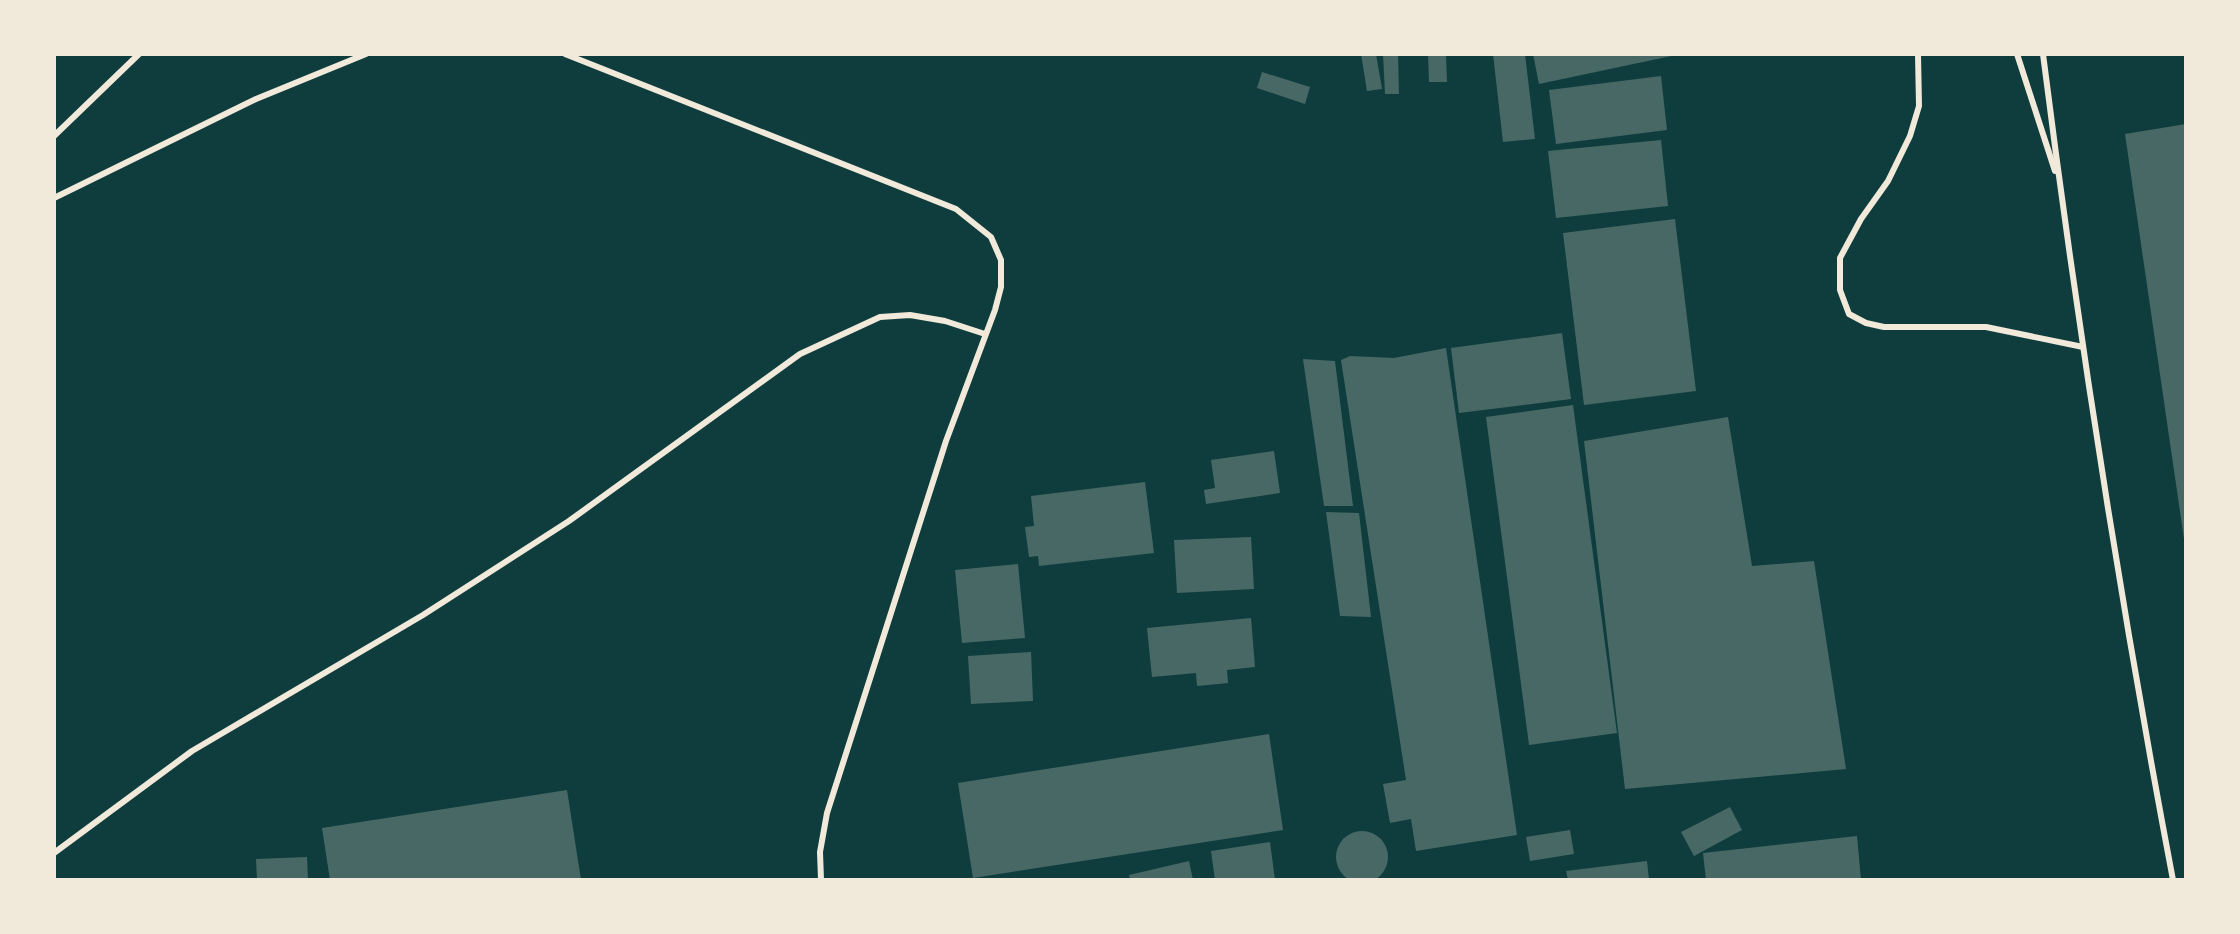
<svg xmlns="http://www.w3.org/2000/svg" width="2240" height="934" font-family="Karla,sans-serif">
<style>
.building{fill:#486865}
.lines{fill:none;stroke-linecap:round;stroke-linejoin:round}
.service{stroke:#f1e9da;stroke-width:6}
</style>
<rect width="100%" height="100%" fill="#0f3d3e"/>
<g class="building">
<path d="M1361 54H1376L1382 89 1367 91Z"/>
<path d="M1383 54H1398L1399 94H1385Z"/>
<path d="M1428 54H1446L1447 82H1429Z"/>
<path d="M1493 54H1525L1535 139 1503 142Z"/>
<path d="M1533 54H1676V55L1539 84Z"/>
<path d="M1262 72 1310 87 1305 104 1257 88Z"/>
<path d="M1661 76 1667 130 1556 144 1549 90Z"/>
<path d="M2186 124V539H2184L2125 134Z"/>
<path d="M1661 140 1668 206 1556 218 1548 151Z"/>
<path d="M1675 219 1696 391 1584 405 1563 233Z"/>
<path d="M1562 333 1571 399 1459 413 1451 348Z"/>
<path d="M1446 348 1517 835 1416 851 1411 819 1390 823 1383 784 1406 780 1341 360 1350 356 1394 358Z"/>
<path d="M1303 359 1335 361 1353 506H1324Z"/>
<path d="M1573 405 1617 733 1529 745 1486 417Z"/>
<path d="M1728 417 1752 566 1814 561 1846 769 1625 789 1584 441Z"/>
<path d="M1274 451 1280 493 1206 504 1204 490 1215 488 1211 460Z"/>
<path d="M1145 482 1154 553 1039 566 1038 556 1029 557 1025 527 1034 526 1031 496Z"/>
<path d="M1326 512 1359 513 1371 617 1340 616Z"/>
<path d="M1251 537 1254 589 1177 593 1174 540Z"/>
<path d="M1018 564 1025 638 962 643 955 570Z"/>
<path d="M1251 618 1255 667 1227 670 1228 683 1197 686 1196 673 1152 677 1147 628Z"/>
<path d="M1031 652 1033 701 971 704 968 656Z"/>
<path d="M1269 734 1283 830 973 878 958 783Z"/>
<path d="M567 790 581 880H330L322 828Z"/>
<path d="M1730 807 1742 830 1694 856 1681 832Z"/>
<path d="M1570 830 1574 854 1530 861 1526 837Z"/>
<circle cx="1362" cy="857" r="26"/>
<path d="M1857 836 1861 880H1706L1703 853Z"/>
<path d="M1270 842 1275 880H1215L1211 851Z"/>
<path d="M307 857 308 880H257L256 859Z"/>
<path d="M1189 861 1193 880H1130L1129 875Z"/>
<path d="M1647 861 1649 880H1568L1566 871Z"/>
</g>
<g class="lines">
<g class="service">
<path d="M565 54 956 209 991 237 1001 260V287L995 310 946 441 827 813 820 852 821 880"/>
<path d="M1918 54 1919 106 1910 136 1888 181 1861 219 1840 258V290L1849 314 1866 323 1884 327H1986L2083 347"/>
<path d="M2017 54 2055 171"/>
<path d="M2043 54C2078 331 2121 606 2173 880"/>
<path d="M54 136 139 54"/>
<path d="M54 198 256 99 366 54"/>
<path d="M54 853 192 751 423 615 569 521 800 354 880 317 910 315 945 321 985 334"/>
</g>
</g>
<rect width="2240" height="934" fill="none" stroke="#f1e9da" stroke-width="112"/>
</svg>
